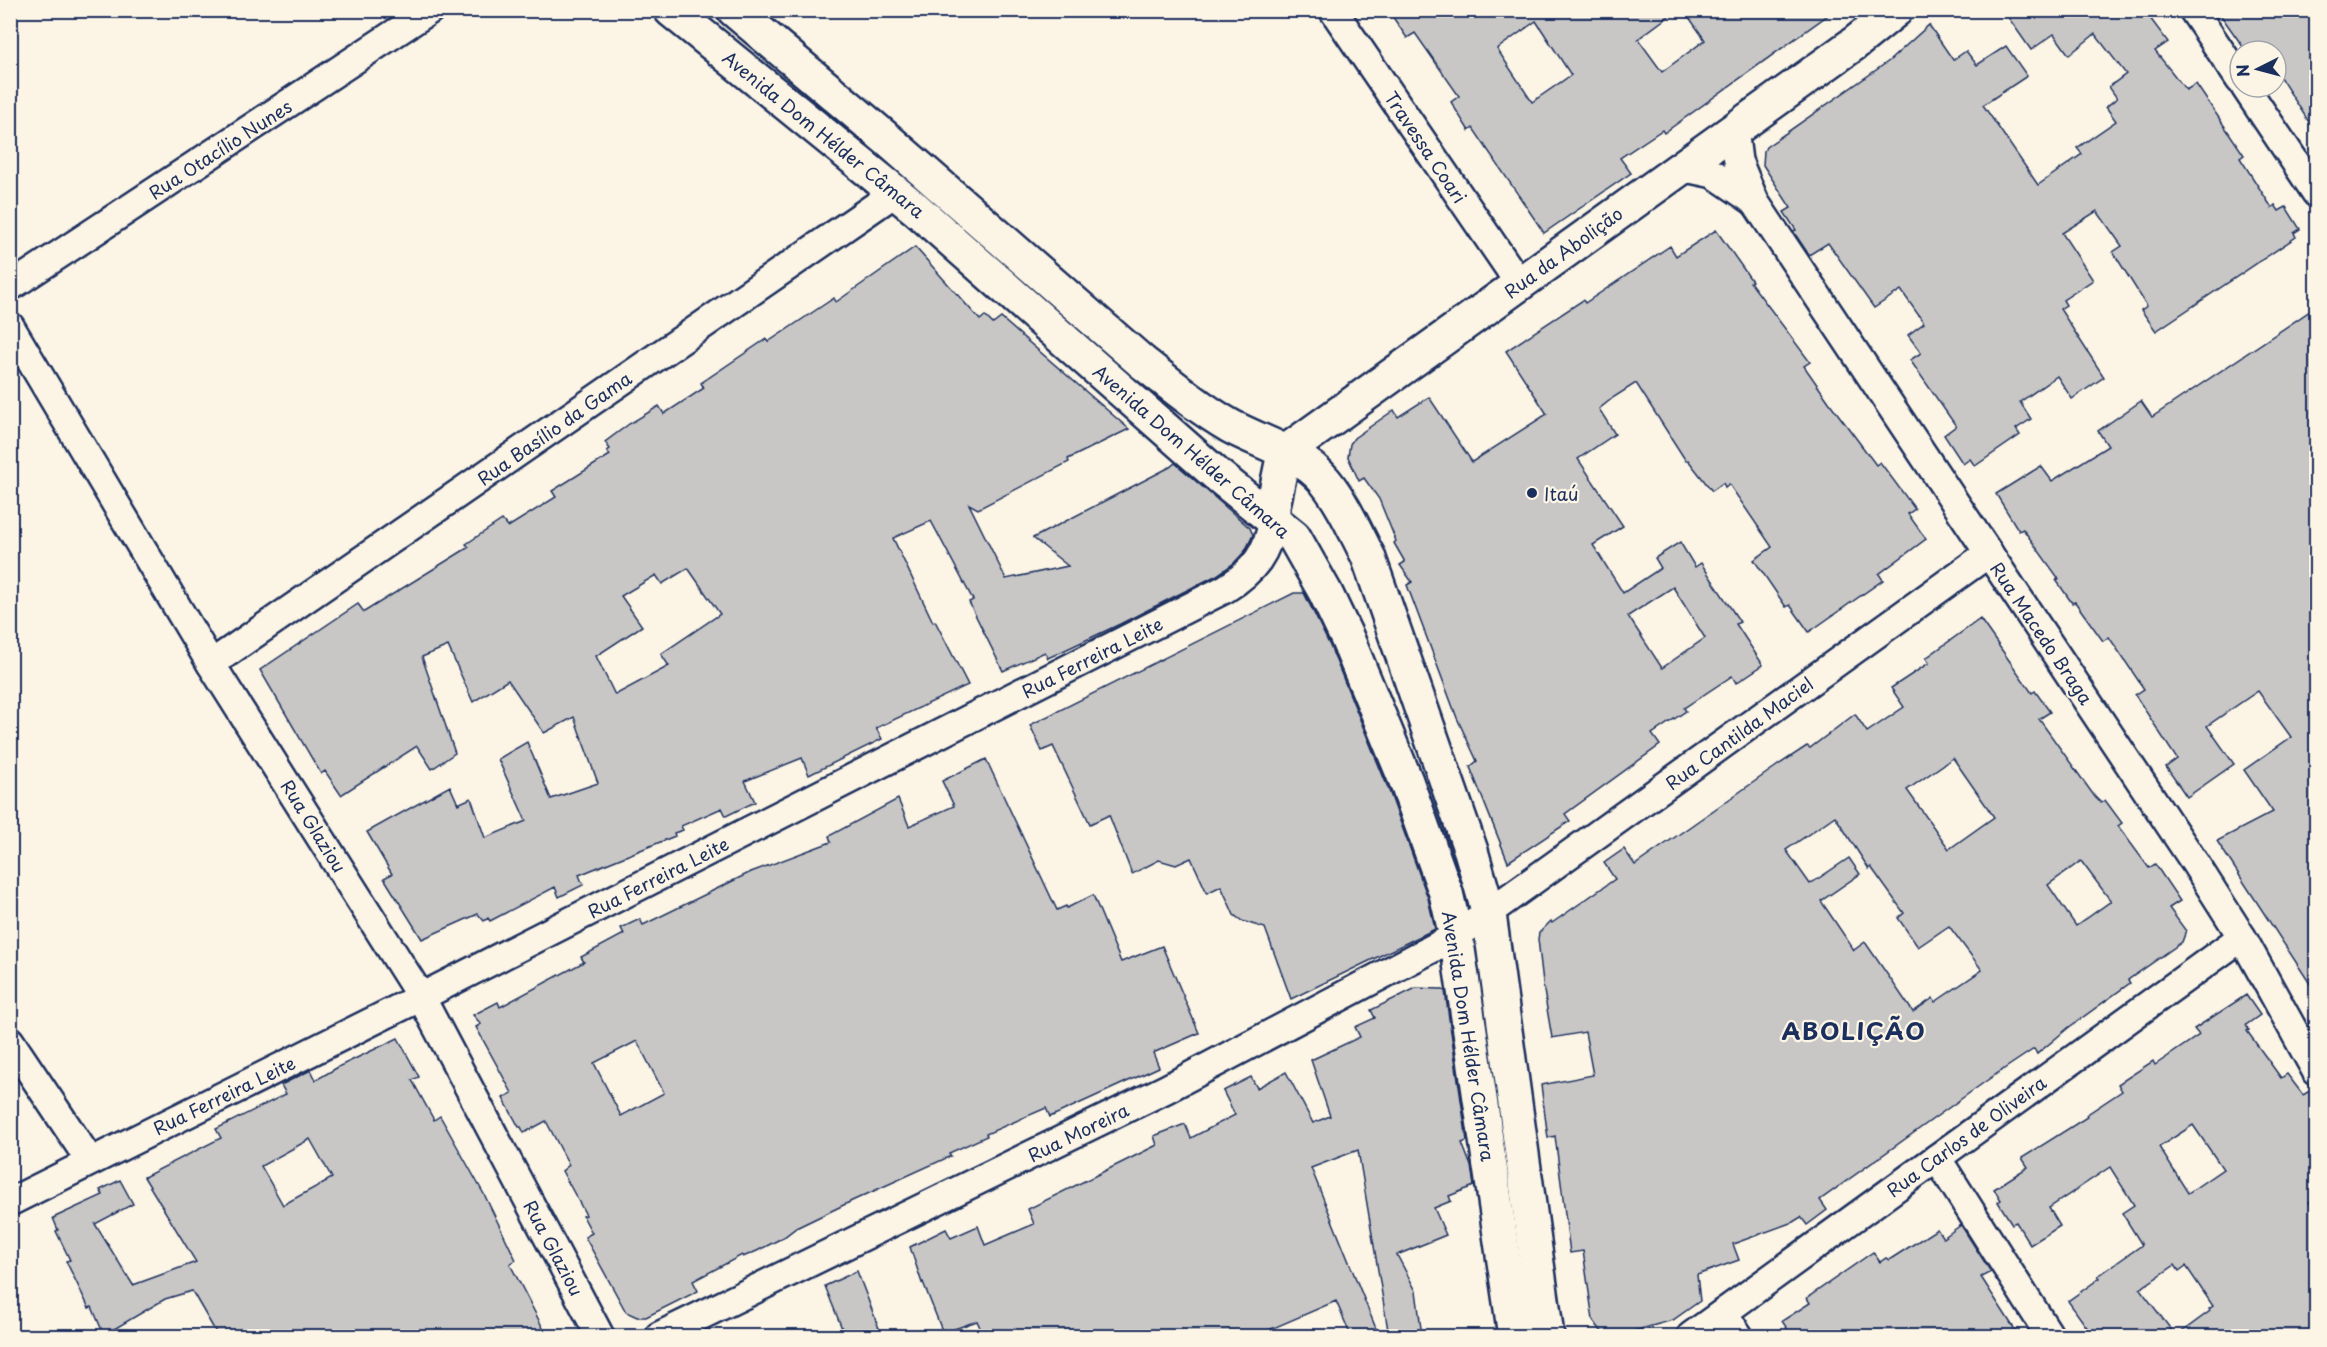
<svg xmlns="http://www.w3.org/2000/svg" width="2327" height="1347" font-family="'Playpen Sans',sans-serif">
<style>
.building{fill:#c8c7c6;stroke:#1b2f5e;stroke-width:1.5;fill-rule:evenodd}
.lines{fill:none;stroke-linecap:round;stroke-linejoin:round}
.street-casing{stroke:#1b2f5e;stroke-width:32}
.secondary-casing{stroke:#1b2f5e;stroke-width:38}
.primary-casing{stroke:#1b2f5e;stroke-width:38}
.street{stroke:#fcf5e5;stroke-width:27}
.secondary{stroke:#fcf5e5;stroke-width:33}
.primary{stroke:#fcf5e5;stroke-width:33}
.poi-dot{fill:#1b2f5e;stroke:#fcf5e5;stroke-width:2}
.labels{text-anchor:middle;dominant-baseline:central;stroke-width:4.5;stroke-linejoin:round;paint-order:stroke}
.street-label{font-size:18px;fill:#1b2f5e;stroke:#fcf5e5}
.poi-label{font-size:18px;fill:#1b2f5e;stroke:#fcf5e5;text-anchor:start}
.district-label{font-size:24px;font-weight:bold;letter-spacing:1.5px;fill:#1b2f5e;stroke:#fcf5e5}
</style>
<rect width="100%" height="100%" fill="#fcf5e5"/>
<filter id="ink" filterUnits="userSpaceOnUse"><feTurbulence type="fractalNoise" baseFrequency=".0167" numOctaves="2"/><feDisplacementMap in="SourceGraphic" scale="12" xChannelSelector="R" yChannelSelector="G"/><feConvolveMatrix kernelMatrix="1 2 1 2 8 2 1 2 1" color-interpolation-filters="sRGB"/></filter>
<g filter="url(#ink)">
<g class="building">
<path d="M1388 10H1677L1638 39 1662 72 1705 40 1684 10H1835L1664 133 1662 130 1620 158 1631 173 1544 233 1473 128 1469 131 1451 102 1459 96 1415 33 1407 38ZM1536 21 1571 75 1532 102 1497 49Z"/>
<path d="M2003 10H2144L2168 42 2155 51 2186 90 2196 84 2244 155 2240 158 2272 208 2275 205 2279 211 2286 207 2300 229 2294 233 2296 237 2156 331 2141 310 2147 306 2113 252 2122 246 2097 211 2062 233 2093 280 2063 300 2066 305 2060 309 2104 377 2072 399 2057 376 2020 402 2031 419 2016 429 2020 435 1975 466 1970 459 1963 464 1944 435 1956 426 1910 360 1921 353 1908 335 1924 323 1901 290 1874 308 1828 243 1809 255 1793 231 1796 230 1784 212 1791 208 1763 165 1764 151 1766 147 1889 61 1929 25 1953 60 1966 51 1977 65 2006 46 2027 76 1983 105 2038 185 2082 154 2077 148 2116 121 2106 107 2117 98 2109 87 2126 74 2095 34 2069 55 2054 34 2031 50Z"/>
<path d="M2217 10H2316V133L2276 71V51H2246Z"/>
<path d="M1716 230 1752 281 1750 282 1810 362 1804 366 1829 402 1876 465 1880 462 1915 509 1908 514 1926 539 1879 574 1883 580 1809 632 1790 605 1786 607 1754 560 1772 547 1729 484 1725 487 1723 483 1712 491 1688 460 1686 461 1636 383 1614 397 1599 409 1615 434 1578 459 1623 526 1593 545 1623 593 1661 568 1655 558 1680 542 1695 567 1701 563 1740 622 1736 624 1763 665 1736 683 1732 676 1684 708 1686 711 1652 734 1660 745 1565 814 1570 821 1508 862 1470 767 1477 761 1457 718 1407 585 1412 582 1400 565 1405 562 1394 543 1396 541 1379 499 1364 478 1359 481 1348 457 1350 444 1354 438 1394 410 1398 417 1429 397 1472 462 1547 414 1506 351 1583 300 1585 303 1670 246 1676 256ZM1673 587 1705 638 1662 668 1628 616Z"/>
<path d="M915 247 980 320 985 316 993 324 1001 318 1129 429 1068 459 1069 462 978 509 969 504 1006 579 1068 566 1033 538 1170 467 1175 463 1250 528 1253 535 1245 551 1234 563 1217 575 1120 624 1048 658 1045 652 1003 671 969 602 973 600 931 521 893 538 933 622 935 621 968 685 876 728 882 739 809 775 802 758 745 781 755 802 726 816 722 808 681 826 683 830 674 833 675 836 579 875 583 885 559 897 555 887 490 921 488 918 484 921 478 914 422 939 384 878 392 874 367 832 450 786 458 804 471 798 485 838 526 821 498 759 527 742 551 799 598 783 574 717 544 733 508 680 473 702 448 646 422 657 455 753 432 769 417 746 341 795 325 771 321 774 260 670 358 604 364 612 469 547 466 544 502 520 508 527 556 497 552 491 610 455 607 451 610 449 605 442 629 424 659 406 664 414 704 388 701 383 766 339 768 342 834 298 836 302ZM688 568 720 614 661 654 669 666 615 695 596 656 642 626 621 596 656 575 662 584Z"/>
<path d="M2316 307V993L2217 841 2273 812 2244 770 2291 737 2258 691 2207 726 2234 764 2187 797 2166 767 2177 759 2135 695 2144 689 2109 637 2103 641 2075 602 2072 603 2056 580 2059 579 2023 529 2019 531 1996 494 2041 466 2052 481 2108 446 2098 431 2141 401 2152 417Z"/>
<path d="M1294 593H1304L1330 646 1388 788 1428 898 1435 929 1291 999 1265 928 1242 921 1234 915 1221 886 1207 893 1191 858 1176 865 1159 860 1132 874 1109 815 1090 824 1053 746 1042 751 1030 725Z"/>
<path d="M1980 619 2032 693 2035 691 2050 712 2039 719 2095 797 2101 803 2105 800 2122 823 2118 826 2149 868 2155 864 2180 901 2169 908 2186 931 2182 942 2128 980 2130 983 2068 1028 2037 1054 2034 1049 1989 1079 1820 1200 1827 1210 1807 1225 1801 1217 1793 1222 1733 1244 1739 1260 1697 1275 1700 1301 1673 1320 1616 1336 1602 1332 1593 1320 1583 1251 1570 1253 1555 1136 1548 1138 1541 1085 1593 1075 1585 1032 1552 1038 1544 991 1538 939 1539 933 1551 921 1552 923 1615 879 1604 863 1624 849 1635 865 1781 763 1807 746 1810 748 1855 714 1867 732 1904 707 1891 688 1929 663 1926 658ZM1953 758 1994 817 1949 849 1907 790ZM1835 816 1869 869 1871 867 1904 913 1898 918 1918 947 1949 926 1982 970 1935 1002 1933 998 1913 1012 1865 942 1854 950 1821 901 1860 874 1849 858 1810 884 1786 850ZM2081 861 2111 901 2076 926 2048 885Z"/>
<path d="M986 759 1057 910 1066 906 1067 908 1093 895 1121 962 1162 946 1199 1033 1153 1053 1159 1067 1050 1117 1046 1108 986 1134 987 1136 949 1153 951 1156 854 1200 796 1228 784 1237 757 1251 743 1257 742 1255 693 1281 698 1291 646 1317H637L626 1312 585 1237 592 1233 583 1216 586 1215 562 1171 569 1165 546 1121 524 1133 521 1127H519L503 1098 512 1093 476 1027 481 1024 473 1015 498 1002 500 1007 584 962 581 957 624 934 621 928 640 919 643 925 751 872 831 842 829 836 898 799 909 826 954 806 942 781ZM637 1041 664 1093 621 1116 594 1063Z"/>
<path d="M1416 988 1440 989 1445 991 1467 1141 1462 1143 1471 1166 1474 1186 1449 1196 1451 1201 1434 1208 1446 1235 1397 1255 1416 1291 1422 1336H1389L1358 1150 1311 1168 1379 1336H1351L1336 1301 1255 1336H984L977 1321 943 1333 923 1282 922 1283 910 1247 946 1229 951 1238 978 1226 985 1245 1034 1224 1028 1209 1157 1145 1154 1136 1185 1124 1191 1138 1235 1115 1223 1091 1251 1077 1257 1088 1286 1072 1313 1123 1330 1116 1311 1060 1360 1037 1355 1027 1375 1018 1371 1010Z"/>
<path d="M2246 995 2260 1015 2246 1025 2249 1030 2247 1031 2281 1078 2287 1074 2303 1095 2316 1087V1197L2309 1202 2316 1212V1336H2176L2210 1311 2209 1309 2213 1306 2186 1266 2179 1271 2175 1265 2140 1289 2176 1336H2093L2068 1301 2100 1278 2098 1276 2142 1245 2122 1213 2134 1205 2110 1167 2049 1208 2060 1226 2030 1245 2016 1222 2012 1224 1998 1202 2001 1200 1994 1189 2028 1167 2022 1158 2087 1117 2086 1115 2122 1091 2118 1084 2153 1061 2155 1065 2199 1035 2194 1029ZM2193 1125 2223 1169 2188 1193 2159 1147Z"/>
<path d="M398 1038 419 1077 412 1080 434 1120 440 1116 485 1196 516 1260 510 1264 547 1336H218L192 1291 165 1299 104 1335 92 1307 89 1308 66 1261 70 1260 56 1231 58 1230 53 1218 103 1195 100 1190 120 1180 133 1204 95 1224 133 1285 196 1262 144 1177 221 1138 216 1129 286 1094 281 1085 311 1070 316 1080 340 1066ZM310 1139 332 1178 283 1205 261 1166Z"/>
<path d="M1961 1225 1991 1272 1981 1277 2019 1336H1792L1782 1321 1810 1303 1807 1298 1873 1252 1880 1262 1886 1258 1889 1260 1937 1229 1943 1238Z"/>
<path d="M857 1271 882 1336H845L825 1286Z"/>
</g>
<g class="lines">
<defs>
<g id="street">
<path d="M1333 10 1519 283"/>
<path d="M2193 10 2240 80"/>
<path d="M2245 87 2316 193"/>
<path d="M1734 129 1738 161 1755 202 2195 863 2242 937 2316 1071"/>
<path d="M1681 167 1714 174 1755 202"/>
<path d="M10 287 430 10"/>
<path d="M10 326 211 664 421 997 600 1336"/>
<path d="M211 664 896 192"/>
<path d="M10 1041 90 1161"/>
<path d="M1937 1158 2050 1336"/>
<path d="M10 1202 421 997 1225 589C1254 571 1268 553 1273 519"/>
<path d="M1723 1313 1739 1336"/>
<path d="M659 1336 1166 1089 1456 936 1989 553"/>
<path d="M1691 1336 2242 937"/>
</g>
<path id="secondary" d="M1273 519V506L1284 453 1855 43 1896 10"/>
<g id="primary">
<path d="M671 10 916 209 1216 474 1294 537 1325 592 1347 638 1406 781 1446 893 1456 936 1515 1336"/>
<path d="M734 10 888 140 1142 362C1170 384 1199 408 1230 426 1261 443 1302 453 1325 481 1343 503 1355 531 1368 556L1471 851 1489 914 1547 1336"/>
</g>
</defs>
<use href="#street" class="street-casing"/>
<use href="#secondary" class="secondary-casing"/>
<use href="#primary" class="primary-casing"/>
<use href="#street" class="street"/>
<use href="#secondary" class="secondary"/>
<use href="#primary" class="primary"/>
</g>
</g>
<circle class="poi-dot" cx="1532" cy="493" r="6"/>
<g class="labels">
<g class="street-label">
<text transform="translate(824 134) rotate(39)">Avenida Dom Hélder Câmara</text>
<text transform="translate(1426 147) rotate(56)">Travessa Coari</text>
<text transform="translate(220 149) rotate(-33)">Rua Otacílio Nunes</text>
<text transform="translate(1563 252) rotate(-36)">Rua da Abolição</text>
<text transform="translate(554 428) rotate(-35)">Rua Basílio da Gama</text>
<text transform="translate(1192 451) rotate(41)">Avenida Dom Hélder Câmara</text>
<text transform="translate(2042 633) rotate(56)">Rua Macedo Braga</text>
<text transform="translate(1092 657) rotate(-27)">Rua Ferreira Leite</text>
<text transform="translate(1739 733) rotate(-36)">Rua Cantilda Maciel</text>
<text transform="translate(314 826) rotate(58)">Rua Glaziou</text>
<text transform="translate(658 877) rotate(-27)">Rua Ferreira Leite</text>
<text transform="translate(1469 1036) rotate(81)">Avenida Dom Hélder Câmara</text>
<text transform="translate(224 1095) rotate(-26)">Rua Ferreira Leite</text>
<text transform="translate(1078 1132) rotate(-26)">Rua Moreira</text>
<text transform="translate(1966 1136) rotate(-36)">Rua Carlos de Oliveira</text>
<text transform="translate(554 1248) rotate(62)">Rua Glaziou</text>
</g>
<g class="poi-label">
<text x="1544" y="493">Itaú</text>
</g>
<g class="district-label">
<text x="1854" y="1030">ABOLIÇÃO</text>
</g>
</g>
<rect width="2327" height="1347" fill="none" stroke="#fcf5e5" stroke-width="36"/>
<rect x="18" y="18" width="2291" height="1311" fill="none" stroke="#1b2f5e" stroke-width="2" filter="url(#ink)"/>
<g transform="translate(2258 69) rotate(264)"><circle r="28" fill="#fcf5e5" stroke="#a2a6af" stroke-width="1.5"/>
<path d="M0-4.5L10 22L0 15L-10 22Z" fill="#1b2f5e"/>
<text y="-9" font-size="16" font-weight="bold" text-anchor="middle" fill="#1b2f5e">N</text>
</g>
</svg>
